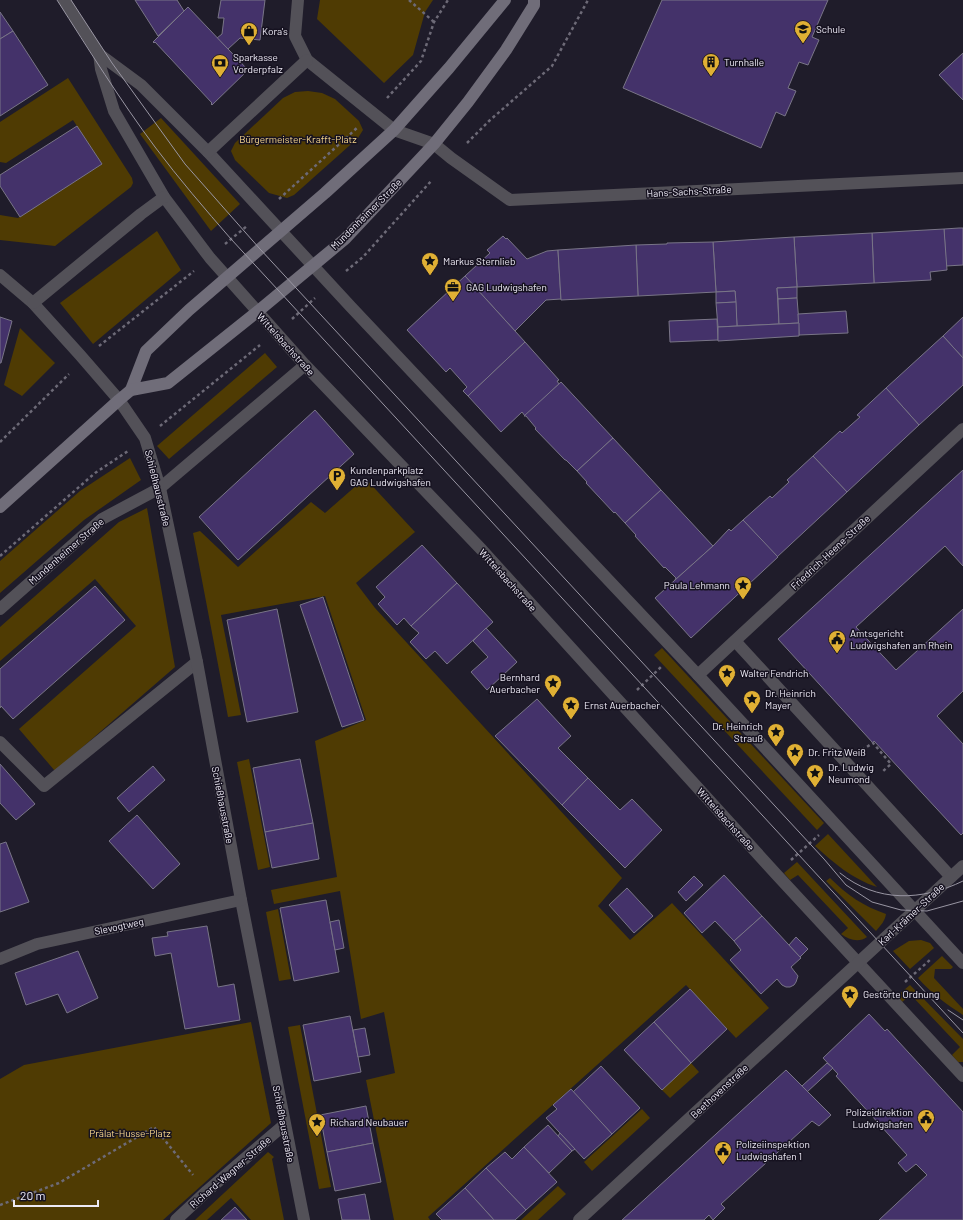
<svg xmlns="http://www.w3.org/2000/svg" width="963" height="1220" font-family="Barlow,sans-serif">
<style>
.green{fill:#4f3b03}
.building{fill:#44326a;stroke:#797587}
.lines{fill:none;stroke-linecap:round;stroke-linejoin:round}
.path{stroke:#6d6a77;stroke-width:2.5;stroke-dasharray:3 3;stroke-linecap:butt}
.lane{stroke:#535158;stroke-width:12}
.street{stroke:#535158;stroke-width:12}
.secondary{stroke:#706d79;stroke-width:12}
.tram{stroke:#9996a3;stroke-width:1}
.labels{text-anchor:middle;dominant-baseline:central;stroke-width:3;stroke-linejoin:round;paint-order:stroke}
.poi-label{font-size:10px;fill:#edeaf5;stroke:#161220;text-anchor:start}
.park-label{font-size:10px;fill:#fad98e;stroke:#161220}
.street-label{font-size:10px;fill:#edeaf5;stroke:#161220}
</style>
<rect width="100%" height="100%" fill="#1f1c2a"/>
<g class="green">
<path d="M320 0H433L425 12 413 55 384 83 317 19Z"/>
<path d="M68 78 132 178 133 183 131 187 55 246 0 240V215L18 218 102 164 73 120 6 163 0 162V122Z"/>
<path d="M308 91 322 93 335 99 359 121 363 130 358 138 294 195 287 198 269 193 235 160 231 151 235 143 283 98 295 92Z"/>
<path d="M161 118 240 204 211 231 140 134Z"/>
<path d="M157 231 181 270 93 344 60 303Z"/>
<path d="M20 328 55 363 22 396 4 385Z"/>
<path d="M265 353 277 367 169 459 157 446Z"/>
<path d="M130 458 141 480 84 520 0 593V561L80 491Z"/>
<path d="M365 478 415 532 356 583 375 608 622 878 598 906 630 940 672 903 769 1008 736 1038 686 985 428 1217 430 1220H394L366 1080 395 1073 384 1012 361 1019 340 891 274 904 271 890 337 877 315 741 366 720 325 596 221 615 241 715 228 717 193 533 200 531 238 567 311 502 325 513Z"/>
<path d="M147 508 175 667 55 771 19 729 136 626 95 579 0 661V627L119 522Z"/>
<path d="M662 648 824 823 817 830 654 655Z"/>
<path d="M249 759 270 867 258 870 237 762Z"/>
<path d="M828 834 877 887C852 879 834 863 815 846Z"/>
<path d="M797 862 867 937C859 943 849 940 841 934L848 928 798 875 790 880 784 873Z"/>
<path d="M830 878C847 895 863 906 886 914 885 921 881 925 876 931L826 881Z"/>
<path d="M278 909 291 979 279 981 266 912Z"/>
<path d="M921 940 930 943 934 948 910 969 893 951 909 941Z"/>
<path d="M942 956 953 967 951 969H935L934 978 963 1009V1015C946 1004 931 993 918 978Z"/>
<path d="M910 985 963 1039V1062H958L952 1055 960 1047 911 995 902 1002 897 996Z"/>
<path d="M251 1022 271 1123 163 1220H0V1079L24 1065Z"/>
<path d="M300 1025 331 1187 319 1189 288 1027Z"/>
<path d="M691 1063 699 1072 670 1098 662 1090Z"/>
<path d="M642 1109 650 1118 592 1171 584 1162Z"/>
<path d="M268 1152 274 1157 272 1159 284 1220H251L231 1198 207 1220H195Z"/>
<path d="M558 1186 566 1194 538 1220H521Z"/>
</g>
<g class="building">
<path d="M135 0H177L184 11 158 36Z"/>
<path d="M221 0H265L260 40 240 38 228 49 217 38 222 34 224 18H218Z"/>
<path d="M662 0H828L812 37 819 40 808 65 799 62 788 88 796 91 785 116 776 112 761 148 623 88Z"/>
<path d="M188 7 248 70 212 105 211 104 212 103 155 42 154 43 153 42Z"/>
<path d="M0 12 13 31 0 39Z"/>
<path d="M13 31 48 85 0 116V39Z"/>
<path d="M963 53V100L939 75Z"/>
<path d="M77 126 102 164 20 217 0 186V175Z"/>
<path d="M959 228H963V265L946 266 944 229Z"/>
<path d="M944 229 947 270 930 272 931 280 874 283 872 233Z"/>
<path d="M872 233 874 283 797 287 794 237Z"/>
<path d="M503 236 506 239 507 238 527 259 547 251 558 250 561 299 546 300 515 331 465 276 490 253 487 250Z"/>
<path d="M794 237 797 287 777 288 779 324 737 326 735 291 716 292 713 242Z"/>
<path d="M713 242 716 292 638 296 636 245 667 244V243Z"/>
<path d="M636 245 638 296 561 300 558 250Z"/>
<path d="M465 276 525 342 468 396 463 391 467 387 450 368 446 372 407 330Z"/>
<path d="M797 287V298L778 299 777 288Z"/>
<path d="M735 291 736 302 716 303V292Z"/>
<path d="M797 298 799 323 779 324 778 299Z"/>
<path d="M736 302 737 326 718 327 716 303Z"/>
<path d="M846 311 848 333 799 335 798 314Z"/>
<path d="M0 317 12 321 1 363H0Z"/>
<path d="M963 317V358L943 336Z"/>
<path d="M717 319 718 340 670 342 669 321Z"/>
<path d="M799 323V336L718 341V327Z"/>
<path d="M943 336 963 358V385L919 425 886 388Z"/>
<path d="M525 342 559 380 557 381 559 384 525 416 522 412 501 432 468 396Z"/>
<path d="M561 382 613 438 577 471 566 460H565L535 429 536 428 526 416H524Z"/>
<path d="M886 388 919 425 847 492 813 456 840 431 842 433 860 417 857 415Z"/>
<path d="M315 410 354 454 238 560 199 517Z"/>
<path d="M613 438 661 490 625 523 615 512 614 513 586 483 587 482 577 471Z"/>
<path d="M813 456 847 492 777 557 743 520 770 496 772 498 789 482 787 480Z"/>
<path d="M963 470V566L945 546 856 627 896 670 963 609V691L937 716 963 744V833L961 835 874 741 873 743 778 639Z"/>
<path d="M661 490 713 546 675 580 676 578 665 567 664 568 635 536 636 535 625 523Z"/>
<path d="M743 520 778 557 691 638 655 598 713 546 729 529 731 531Z"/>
<path d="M422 545 457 583 411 626 404 618 397 625 378 604 385 597 376 587Z"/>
<path d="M457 583 493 622 447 664 435 651 426 659 410 642 419 633 411 626Z"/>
<path d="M95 586 125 620 13 719 1 706 0 708V669Z"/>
<path d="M323 597 364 720 342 727 300 605Z"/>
<path d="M277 609 298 712 247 722 227 620Z"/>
<path d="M486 628 517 662 487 690 471 672 488 657 473 641Z"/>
<path d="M537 699 571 736 558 748 588 778 562 805 495 736Z"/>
<path d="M300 759 313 823 265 832 253 768Z"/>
<path d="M0 764 35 804 16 820 0 803Z"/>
<path d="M153 766 165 780 129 812 117 798Z"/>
<path d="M588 778 620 810 632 799 662 830 625 868 562 805Z"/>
<path d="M137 815 180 864 153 889 109 841Z"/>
<path d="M313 823 319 859 272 868 265 832Z"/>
<path d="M6 842 29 902 0 912V844Z"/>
<path d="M724 875 762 916 734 941 715 921 702 933 684 913Z"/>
<path d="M694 876 703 885 686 901 678 892Z"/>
<path d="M627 888 653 916 634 933 609 905Z"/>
<path d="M326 900 339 972 294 981 280 908Z"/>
<path d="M762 916 801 958 791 967 798 976 796 982 794 985 790 987H786L782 985 777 979 761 994 730 960 741 950 734 941Z"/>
<path d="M339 920 344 948 335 950 330 922Z"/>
<path d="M207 926 218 987 234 984 240 1020 185 1029 171 953 155 956 152 938 168 936 167 932Z"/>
<path d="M796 937 808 949 800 957 789 945Z"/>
<path d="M78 951 98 998 67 1013 58 994 26 1005 15 973Z"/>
<path d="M690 989 727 1029 691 1063 654 1022Z"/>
<path d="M869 1014 885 1031 887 1029 963 1112V1220H879L927 1175 916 1164 906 1172 898 1163 907 1155 836 1076 838 1074 823 1058Z"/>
<path d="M350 1016 361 1072 314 1081 303 1025Z"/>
<path d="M654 1022 691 1063 662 1090 624 1050Z"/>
<path d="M365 1028 370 1055 358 1057 353 1030Z"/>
<path d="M827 1063 833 1068 807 1092 802 1086Z"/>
<path d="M601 1066 640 1108 612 1134 573 1092Z"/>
<path d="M786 1070 831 1115 819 1126 812 1121 721 1204 725 1208 713 1220 709 1215 704 1220H622Z"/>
<path d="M571 1089 612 1134 584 1159 546 1118 557 1109 553 1105Z"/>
<path d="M366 1106 373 1143 327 1152 320 1115Z"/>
<path d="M548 1125 572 1151 549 1173 524 1147Z"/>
<path d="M560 1133 575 1149 572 1151 558 1136Z"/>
<path d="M373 1143 381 1182 335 1191 327 1152Z"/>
<path d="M524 1147 557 1182 526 1210 486 1168 505 1152 512 1159Z"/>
<path d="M486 1168 526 1210 515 1220H494L465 1188Z"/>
<path d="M465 1188 494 1220H442L436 1214Z"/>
<path d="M365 1194 370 1220H342L338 1199Z"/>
<path d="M235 1207 247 1220H221Z"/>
</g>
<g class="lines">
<g class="path">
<path d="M409 0 434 22"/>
<path d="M387 98 421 61 434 22 448 0"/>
<path d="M467 143 489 121 552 66 588 0"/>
<path d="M279 199 358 127"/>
<path d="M225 244 247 226"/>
<path d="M346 271 363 257 432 180"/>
<path d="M292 319 315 298"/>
<path d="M99 346 194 271"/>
<path d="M160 426 260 345"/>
<path d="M0 442 69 374"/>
<path d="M0 556 95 473 128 451"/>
<path d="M637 690 661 667"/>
<path d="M862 750 873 743 891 764 882 772"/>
<path d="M791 860 819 835"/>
<path d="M905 982 931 959"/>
<path d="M0 1205 59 1183 154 1127 193 1175"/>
</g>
<g class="lane">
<path d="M735 641 951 877"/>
<path d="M0 742 44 786 197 662"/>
</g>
<g class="street">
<path d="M64 0 99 54 141 85 208 152 351 307 698 675 963 963"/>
<path d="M298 0 295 36 307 60 394 130 434 144 451 158 510 200 963 178"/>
<path d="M99 54 101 69 114 111 164 197 210 258 305 365 482 550 776 874 963 1076"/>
<path d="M208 152 307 60"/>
<path d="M0 275 33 303 80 355 119 400 145 438 160 488 197 662 241 900 304 1220"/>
<path d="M33 303 141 214 164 197"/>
<path d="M0 609 102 519 160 488 305 365"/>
<path d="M698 675 963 429"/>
<path d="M0 959 37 944 241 900"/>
<path d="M176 1220 207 1191 284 1125"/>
<path d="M579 1220 963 866"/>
</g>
<g class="secondary">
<path d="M131 390 146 351 189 310 325 193 394 130 449 68 505 0"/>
<path d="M0 507 119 400 131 390 168 383 257 312 345 239 434 144 468 102 506 50 534 5V0"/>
</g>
<g class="tram">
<path d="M57 0C89 50 120 100 155 147 179 179 205 209 231 239L963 1033"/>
<path d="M71 0 112 63 185 164 260 249 824 859 846 885 872 902 901 910 927 911 963 901"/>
<path d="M840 873C877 903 922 901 963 881"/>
<path d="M948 1010 963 1020"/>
</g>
</g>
<defs>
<symbol id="school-pin" viewBox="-11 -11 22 30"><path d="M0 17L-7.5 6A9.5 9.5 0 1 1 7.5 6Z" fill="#e0b034" stroke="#161220"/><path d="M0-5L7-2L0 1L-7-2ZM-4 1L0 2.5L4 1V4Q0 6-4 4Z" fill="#111"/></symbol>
<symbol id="shop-pin" viewBox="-11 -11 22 30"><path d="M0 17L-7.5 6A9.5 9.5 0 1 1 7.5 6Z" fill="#e0b034" stroke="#161220"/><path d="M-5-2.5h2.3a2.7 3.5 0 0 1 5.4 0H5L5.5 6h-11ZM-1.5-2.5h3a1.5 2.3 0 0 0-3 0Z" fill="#111"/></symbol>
<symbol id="building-pin" viewBox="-11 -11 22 30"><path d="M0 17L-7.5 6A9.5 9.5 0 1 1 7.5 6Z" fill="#e0b034" stroke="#161220"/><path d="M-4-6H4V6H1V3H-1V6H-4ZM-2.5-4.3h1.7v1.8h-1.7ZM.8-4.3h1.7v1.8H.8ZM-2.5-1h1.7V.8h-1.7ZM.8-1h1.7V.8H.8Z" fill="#111"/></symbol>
<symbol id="bank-pin" viewBox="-11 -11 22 30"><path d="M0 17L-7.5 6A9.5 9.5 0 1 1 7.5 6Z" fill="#e0b034" stroke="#161220"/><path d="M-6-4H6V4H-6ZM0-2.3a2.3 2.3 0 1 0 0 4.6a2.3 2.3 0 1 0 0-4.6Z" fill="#111"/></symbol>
<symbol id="sight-pin" viewBox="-11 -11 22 30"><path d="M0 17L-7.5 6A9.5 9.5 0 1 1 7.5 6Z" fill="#e0b034" stroke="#161220"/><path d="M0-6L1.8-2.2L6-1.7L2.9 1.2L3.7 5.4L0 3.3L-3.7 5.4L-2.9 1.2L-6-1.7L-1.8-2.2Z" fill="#111"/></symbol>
<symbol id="office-pin" viewBox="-11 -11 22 30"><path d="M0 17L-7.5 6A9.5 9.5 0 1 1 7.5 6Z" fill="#e0b034" stroke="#161220"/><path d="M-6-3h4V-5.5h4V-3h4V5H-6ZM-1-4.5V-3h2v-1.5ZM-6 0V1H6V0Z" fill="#111"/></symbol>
<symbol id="parking-pin" viewBox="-11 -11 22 30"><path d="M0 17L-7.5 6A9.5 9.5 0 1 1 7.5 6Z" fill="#e0b034" stroke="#161220"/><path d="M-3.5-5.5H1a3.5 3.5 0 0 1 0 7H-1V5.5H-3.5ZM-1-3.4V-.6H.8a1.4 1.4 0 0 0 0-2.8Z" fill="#111"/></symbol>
<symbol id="civic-pin" viewBox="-11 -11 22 30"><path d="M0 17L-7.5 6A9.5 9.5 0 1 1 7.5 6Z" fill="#e0b034" stroke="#161220"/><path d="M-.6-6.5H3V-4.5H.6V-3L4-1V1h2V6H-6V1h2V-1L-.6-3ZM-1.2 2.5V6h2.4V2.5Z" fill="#111"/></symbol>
</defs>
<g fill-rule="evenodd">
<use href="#school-pin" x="793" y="19" width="20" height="27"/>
<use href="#shop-pin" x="239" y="21" width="20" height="27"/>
<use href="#building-pin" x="701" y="52" width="20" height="27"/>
<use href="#bank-pin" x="210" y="53" width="20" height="27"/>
<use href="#sight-pin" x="420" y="251" width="20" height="27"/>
<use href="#office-pin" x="443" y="277" width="20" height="27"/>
<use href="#parking-pin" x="327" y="466" width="20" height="27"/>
<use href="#sight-pin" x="733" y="575" width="20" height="27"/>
<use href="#civic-pin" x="827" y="629" width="20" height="27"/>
<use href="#sight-pin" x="717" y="663" width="20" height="27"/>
<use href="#sight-pin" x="543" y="673" width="20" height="27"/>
<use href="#sight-pin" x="742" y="689" width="20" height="27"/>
<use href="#sight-pin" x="561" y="695" width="20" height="27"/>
<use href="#sight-pin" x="766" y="722" width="20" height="27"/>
<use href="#sight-pin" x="785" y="742" width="20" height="27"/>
<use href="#sight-pin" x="805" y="763" width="20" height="27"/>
<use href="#sight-pin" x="840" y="984" width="20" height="27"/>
<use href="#civic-pin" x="916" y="1108" width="20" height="27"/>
<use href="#sight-pin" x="307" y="1112" width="20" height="27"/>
<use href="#civic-pin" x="713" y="1140" width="20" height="27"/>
</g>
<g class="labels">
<g class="poi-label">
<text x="816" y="29">Schule</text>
<text x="262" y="31">Kora's</text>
<text x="233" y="57">Sparkasse<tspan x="233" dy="12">Vorderpfalz</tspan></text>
<text x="724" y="62">Turnhalle</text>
<text x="443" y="261">Markus Sternlieb</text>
<text x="466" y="287">GAG Ludwigshafen</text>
<text x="350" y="470">Kundenparkplatz<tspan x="350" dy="12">GAG Ludwigshafen</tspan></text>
<text x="730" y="585" text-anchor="end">Paula Lehmann</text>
<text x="850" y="633">Amtsgericht<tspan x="850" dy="12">Ludwigshafen am Rhein</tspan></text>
<text x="740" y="673">Walter Fendrich</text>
<text x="540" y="677" text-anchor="end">Bernhard<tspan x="540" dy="12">Auerbacher</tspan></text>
<text x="765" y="693">Dr. Heinrich<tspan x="765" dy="12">Mayer</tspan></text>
<text x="584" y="705">Ernst Auerbacher</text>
<text x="763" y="726" text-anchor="end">Dr. Heinrich<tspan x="763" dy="12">Strauß</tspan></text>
<text x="808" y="752">Dr. Fritz Weiß</text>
<text x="828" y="767">Dr. Ludwig<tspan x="828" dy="12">Neumond</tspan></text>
<text x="863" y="994">Gestörte Ordnung</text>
<text x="913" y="1112" text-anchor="end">Polizeidirektion<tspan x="913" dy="12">Ludwigshafen</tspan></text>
<text x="330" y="1122">Richard Neubauer</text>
<text x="736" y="1144">Polizeiinspektion<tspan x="736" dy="12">Ludwigshafen 1</tspan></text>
</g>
<g class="park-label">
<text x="298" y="139">Bürgermeister-Krafft-Platz</text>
<text x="130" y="1133">Prälat-Husse-Platz</text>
</g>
<g class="street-label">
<text transform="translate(689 191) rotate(-3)">Hans-Sachs-Straße</text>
<text transform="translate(366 214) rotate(-45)">Mundenheimer Straße</text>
<text transform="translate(286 344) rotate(48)">Wittelsbachstraße</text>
<text transform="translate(158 488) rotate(76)">Schießhausstraße</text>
<text transform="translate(66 551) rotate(-41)">Mundenheimer Straße</text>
<text transform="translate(830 552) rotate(-43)">Friedrich-Heene-Straße</text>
<text transform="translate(508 580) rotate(48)">Wittelsbachstraße</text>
<text transform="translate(223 805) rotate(79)">Schießhausstraße</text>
<text transform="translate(726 819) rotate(48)">Wittelsbachstraße</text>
<text transform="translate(911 914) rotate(-43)">Karl-Krämer-Straße</text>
<text transform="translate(119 926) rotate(-12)">Slevogtweg</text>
<text transform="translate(719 1091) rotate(-43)">Beethovenstraße</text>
<text transform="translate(284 1124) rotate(79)">Schießhausstraße</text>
<text transform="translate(230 1172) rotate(-41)">Richard-Wagner-Straße</text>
</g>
</g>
<path d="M14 1200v6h84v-6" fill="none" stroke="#edeaf5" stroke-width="2"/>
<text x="20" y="1200" font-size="12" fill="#edeaf5" stroke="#161220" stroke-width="3" paint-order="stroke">20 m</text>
</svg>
